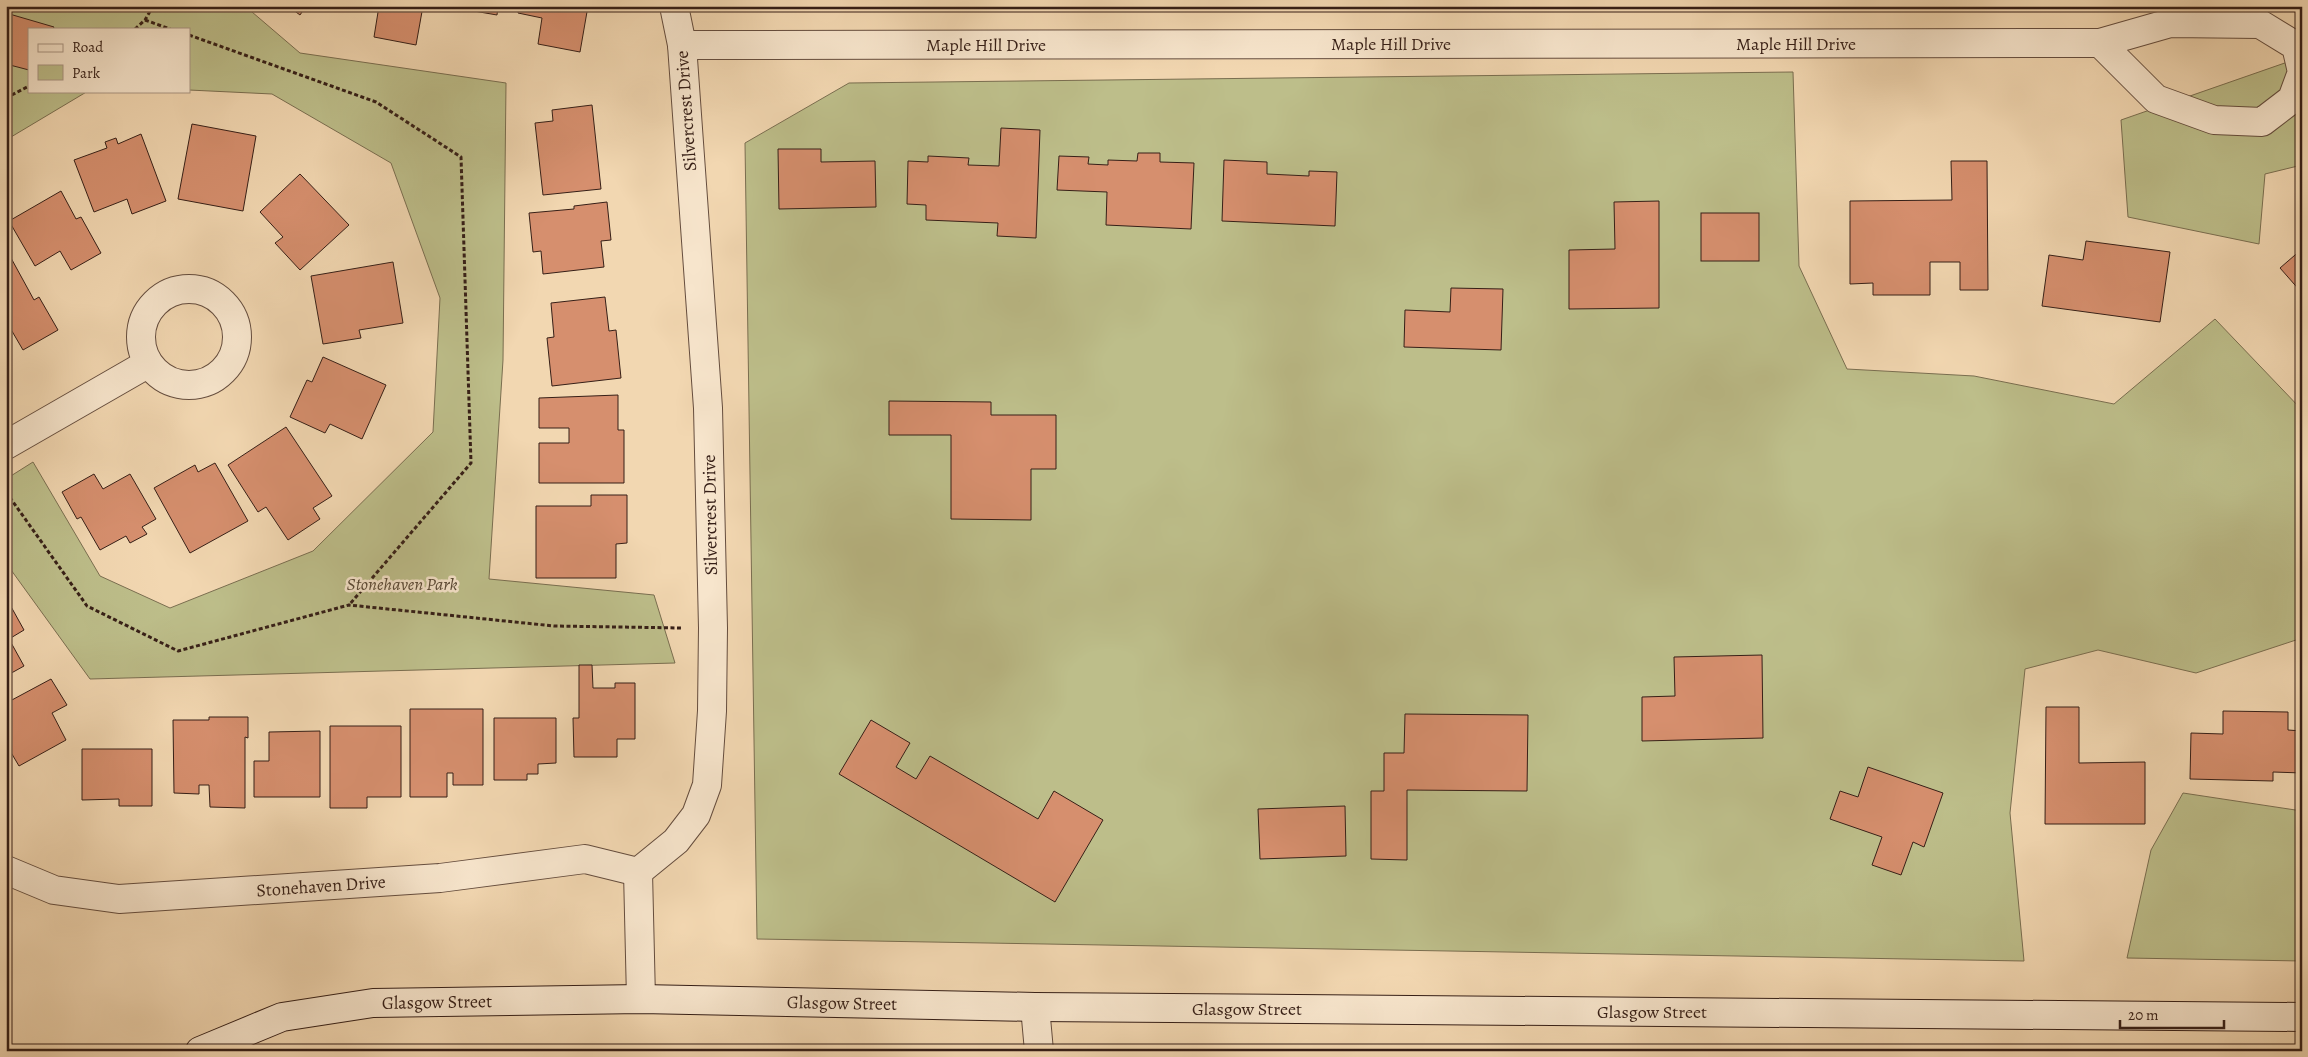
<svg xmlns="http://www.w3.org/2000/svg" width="2308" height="1057" font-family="Alegreya,serif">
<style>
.green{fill:#bdbe8a;stroke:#7a6e50}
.building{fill:#d68f6e;stroke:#361f17}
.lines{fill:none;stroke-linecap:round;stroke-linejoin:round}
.street-casing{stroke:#654d3e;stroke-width:30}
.secondary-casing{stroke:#361f17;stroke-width:30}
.path{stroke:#361f17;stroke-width:3;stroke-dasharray:4 2.5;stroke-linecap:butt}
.street{stroke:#f7e5cc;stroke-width:28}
.secondary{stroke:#f7e5cc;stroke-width:28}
.labels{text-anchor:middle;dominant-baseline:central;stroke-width:5;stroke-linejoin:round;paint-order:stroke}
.street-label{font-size:18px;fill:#361f17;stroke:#f7e5cc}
.park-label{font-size:18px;font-style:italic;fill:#584734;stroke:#f7e5cc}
</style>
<rect width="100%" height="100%" fill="#f2d7b1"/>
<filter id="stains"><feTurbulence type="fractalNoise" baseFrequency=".004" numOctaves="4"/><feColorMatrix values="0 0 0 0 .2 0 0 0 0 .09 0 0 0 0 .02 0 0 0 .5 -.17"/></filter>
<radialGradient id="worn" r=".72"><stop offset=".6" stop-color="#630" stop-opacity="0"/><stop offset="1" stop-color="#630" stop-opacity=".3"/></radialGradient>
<g class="green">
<path d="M6 6H245L300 53 506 83 503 360 489 579 654 595 675 663 90 679 6 563V479L33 462 100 576 170 608 313 551 433 432 440 298 391 163 272 94 189 90V29H29V91H88L6 140Z"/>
<path d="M2302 57V165L2265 174 2259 244 2128 217 2121 120Z"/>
<path d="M1793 72 1799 266 1847 369 1974 376 2114 404 2215 319 2302 410V644L2296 640 2196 673 2098 650 2025 669 2010 813 2024 961 757 939 745 143 849 83Z"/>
<path d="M2183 793 2302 811V961L2127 958 2151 850Z"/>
</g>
<g class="building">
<path d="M288 6H306L300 15Z"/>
<path d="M379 6H423L416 45 374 37Z"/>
<path d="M445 6H498L497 15Z"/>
<path d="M519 6H588L580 52 538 44 542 18 518 13Z"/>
<path d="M6 13 54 27 53 29H29V70L6 64Z"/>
<path d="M592 105 601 189 543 195 535 123 553 121 552 110Z"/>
<path d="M192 124 256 136 243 211 178 199Z"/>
<path d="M1001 128 1040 130 1036 238 997 236 998 223 926 220V205L907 204 908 161 928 162V156L969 158 968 165 999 166Z"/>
<path d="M141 134 166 201 132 214 127 199 94 212 74 160 107 148 105 142 116 138 118 144Z"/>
<path d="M778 149H821V162L875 161 876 207 779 209Z"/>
<path d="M1138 153H1160V162L1194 163 1191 229 1106 225 1107 192 1057 190 1059 156 1089 157 1088 164 1108 165V160L1137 161Z"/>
<path d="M1224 160 1267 162V174L1309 176V171L1337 172 1335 226 1222 221Z"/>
<path d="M1951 161H1987L1988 290H1960V262H1930V295H1873V283L1850 284V201L1952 200Z"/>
<path d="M300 174 349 225 300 270 275 243 283 237 260 212Z"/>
<path d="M61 191 76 219 81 217 101 253 71 270 60 251 35 266 9 221Z"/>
<path d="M1659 201V308L1569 309V250L1615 249 1614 202Z"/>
<path d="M607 202 611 240 601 241 604 267 543 274 541 251 533 252 529 213 574 209V206Z"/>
<rect x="1701" y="213" width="58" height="48"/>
<path d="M2086 241 2170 252 2160 322 2042 306 2049 255 2083 260Z"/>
<path d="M2302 249V293L2280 268Z"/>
<path d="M11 258 34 300 39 297 58 330 23 350 9 326 6 327V261Z"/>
<path d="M393 262 403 323 359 330 361 338 323 344 311 276Z"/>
<path d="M1451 288 1503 289 1501 350 1404 347 1405 310 1450 312Z"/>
<path d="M605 297 609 331 616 330 621 378 552 386 547 338 554 337 551 303Z"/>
<path d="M323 357 386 385 362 439 330 424 325 433 290 417 307 380 312 382Z"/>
<path d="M618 395V430H624V483H539V443H569V428H539V398Z"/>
<path d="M889 401 991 402V415H1056V469H1031V520L951 519V435H889Z"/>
<path d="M286 427 332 496 313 508 320 519 288 540 266 507 258 512 228 465Z"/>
<path d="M215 463 248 521 190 553 154 488 195 465 198 472Z"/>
<path d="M94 474 103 489 130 474 156 519 142 527 147 534 130 543 126 536 100 550 81 517 77 519 62 492Z"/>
<path d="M591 495H627V543L616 544V578H536V506H591Z"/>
<path d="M9 603 24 630 9 639 24 666 6 676V605Z"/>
<path d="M1762 655 1763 738 1642 741V697L1675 696 1674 657Z"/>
<path d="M579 665H592L593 688H615V683H635V739H617V757H574L573 718H579Z"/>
<path d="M51 679 67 705 52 713 66 740 19 766 6 744V695L10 701Z"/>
<path d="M2046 707H2079V763L2145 762V824H2045Z"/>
<path d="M410 709H483V785H453V773H447V797H410Z"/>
<path d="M2223 711 2288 712V730L2302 731V773L2273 772V781L2190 779 2191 733 2223 734Z"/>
<path d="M1405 714 1528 715 1527 791 1407 790V860L1371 859V791H1384V753H1404Z"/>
<path d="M209 717H248V738L245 737V808L210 807 209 785H199V794L174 793 173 720H209Z"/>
<path d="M494 718H556V763L538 764V774H527V780H494Z"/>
<path d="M871 720 910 743 896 767 916 779 930 756 1038 819 1054 791 1103 820 1055 902 839 774Z"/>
<path d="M330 726H401V797H367V808H330Z"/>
<path d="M320 731V797H254V761H269V732Z"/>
<path d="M82 749H152V806H119V799L82 800Z"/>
<path d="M1868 767 1943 793 1924 847 1913 842 1901 875 1872 865 1882 837 1830 819 1840 791 1858 797Z"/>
<path d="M1345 806 1346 856 1260 859 1258 809Z"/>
</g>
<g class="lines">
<defs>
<g id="street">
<path d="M682 45 2100 43 2170 23 2260 24 2296 46 2302 72 2292 99 2262 122 2214 120 2156 99 2100 43"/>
<circle cx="189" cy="337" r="48"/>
<path d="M6 445 147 364"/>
<path d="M6 870 54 890 119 899 440 878 585 859 638 872"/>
<path d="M638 872 676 841 696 815 707 785 712 711 713 628 708 408 682 45 674 6"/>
<path d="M638 872 641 999"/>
<path d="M1035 1007 1039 1051"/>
</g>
<path id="secondary" d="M200 1051 282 1017 373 1003 641 999 1035 1007 2302 1017"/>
</defs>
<use href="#street" class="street-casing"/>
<use href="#secondary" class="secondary-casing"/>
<g class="path">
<path d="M145 20 170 29"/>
<path d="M135 29 145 20 153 6"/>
<path d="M189 35 376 102 461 157 471 463 349 605"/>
<path d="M6 98 29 86"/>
<path d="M6 492 87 606 178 651 349 605 554 626 682 628"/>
</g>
<use href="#street" class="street"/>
<use href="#secondary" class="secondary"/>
</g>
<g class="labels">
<g class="street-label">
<text x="1391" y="44">Maple Hill Drive</text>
<text x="1796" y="44">Maple Hill Drive</text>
<text x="986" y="45">Maple Hill Drive</text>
<text transform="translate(686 111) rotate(-94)">Silvercrest Drive</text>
<text transform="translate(710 515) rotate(-91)">Silvercrest Drive</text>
<text transform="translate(321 886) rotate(-4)">Stonehaven Drive</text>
<text transform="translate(437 1002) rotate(-1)">Glasgow Street</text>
<text transform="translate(842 1003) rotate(1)">Glasgow Street</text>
<text x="1247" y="1009">Glasgow Street</text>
<text x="1652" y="1012">Glasgow Street</text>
</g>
<g class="park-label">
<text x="402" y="584">Stonehaven Park</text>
</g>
</g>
<rect width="2308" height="1057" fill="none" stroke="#f2d7b1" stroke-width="25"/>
<rect x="8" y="8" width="2293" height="1042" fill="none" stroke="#361f17" stroke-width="2.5"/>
<rect x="12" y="12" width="2283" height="1032" fill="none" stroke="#361f17"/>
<rect x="28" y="28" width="162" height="65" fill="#f7e5cc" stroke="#aa9684"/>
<rect x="38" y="44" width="25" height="8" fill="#f7e5cc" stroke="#aa9684"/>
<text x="72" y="52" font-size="15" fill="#361f17">Road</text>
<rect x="38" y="65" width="25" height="15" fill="#bdbe8a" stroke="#aa9684"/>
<text x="72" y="78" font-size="15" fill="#361f17">Park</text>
<path d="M2120 1020v8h104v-8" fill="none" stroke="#361f17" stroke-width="2.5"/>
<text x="2128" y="1020" font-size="15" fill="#361f17" stroke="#f7e5cc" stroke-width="4" paint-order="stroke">20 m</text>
<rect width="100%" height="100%" filter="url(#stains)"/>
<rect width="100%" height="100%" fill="url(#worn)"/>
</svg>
